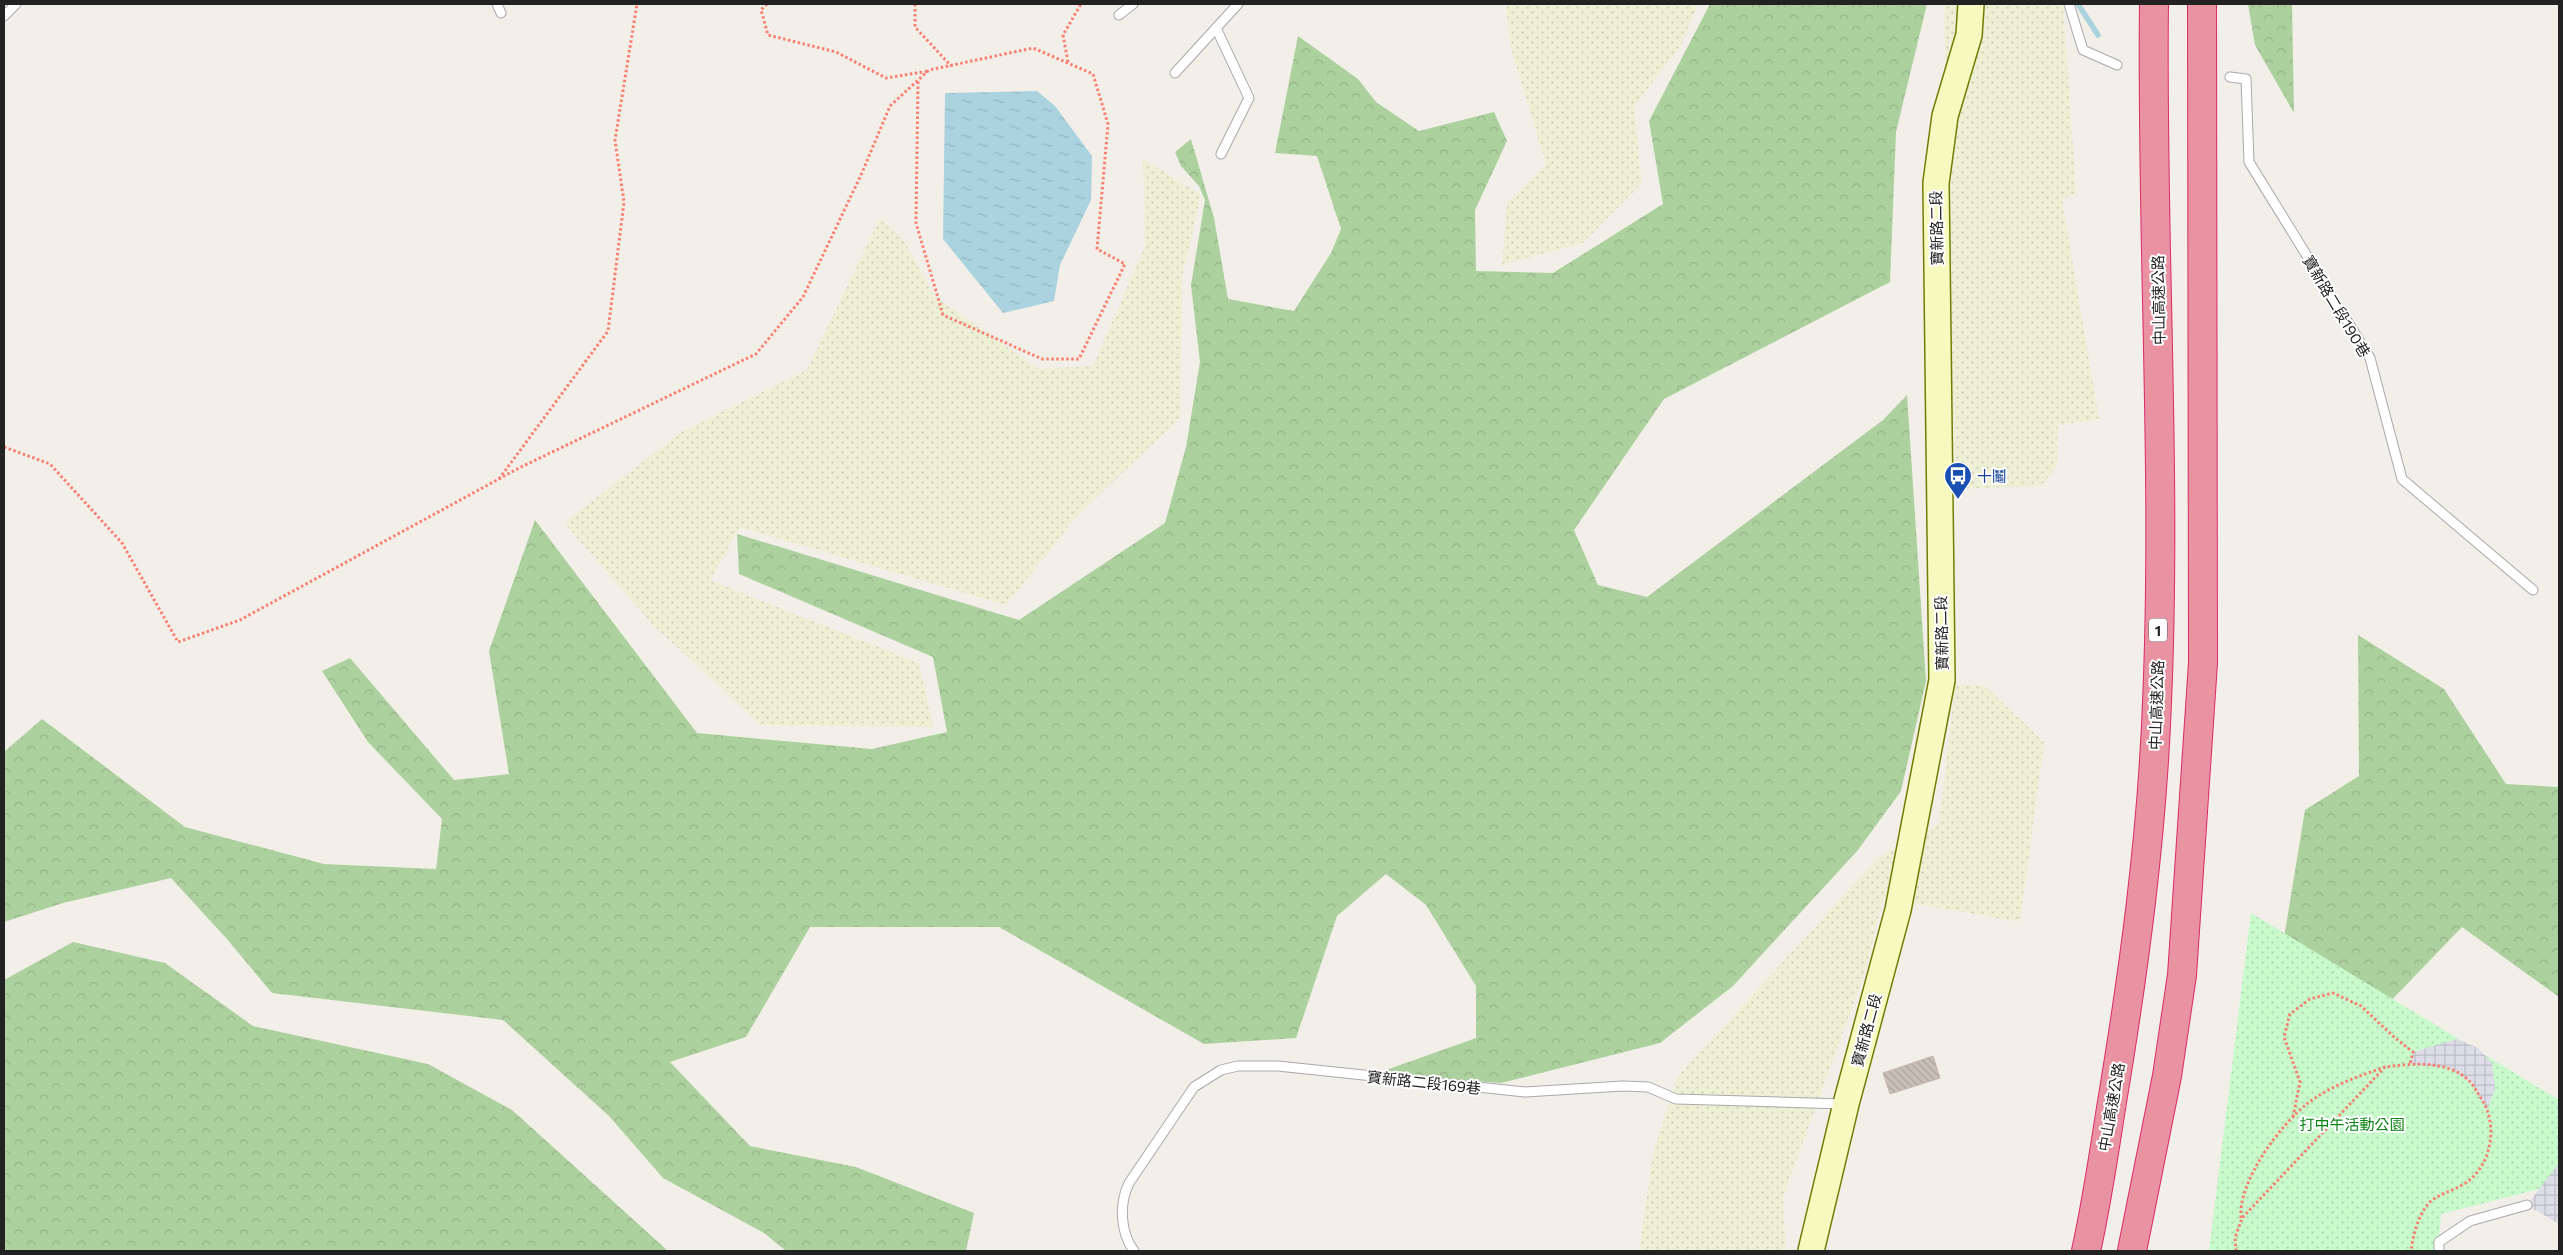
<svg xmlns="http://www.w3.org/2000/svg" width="2563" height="1255" font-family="Commissioner,'Noto Sans TC',sans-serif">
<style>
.farmland{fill:url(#farmland-dots)}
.forest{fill:url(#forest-crowns)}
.park{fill:url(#park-dots)}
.plaza{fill:url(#plaza-grid)}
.water{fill:url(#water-ripples)}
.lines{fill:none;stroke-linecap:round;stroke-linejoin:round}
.stream{stroke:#aad3df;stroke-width:5.5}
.building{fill:url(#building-back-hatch);stroke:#c4b6ab}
.lane-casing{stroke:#a9a9a9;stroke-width:11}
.secondary-casing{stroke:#707d05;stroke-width:28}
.highway-casing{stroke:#dc2a67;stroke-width:30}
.path{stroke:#fa8072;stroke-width:3;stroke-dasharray:2.5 2.5;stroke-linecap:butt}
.lane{stroke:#fff;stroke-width:9}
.secondary{stroke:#f7fabf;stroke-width:25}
.highway{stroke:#e892a2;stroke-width:28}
.labels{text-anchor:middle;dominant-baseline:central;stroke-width:4;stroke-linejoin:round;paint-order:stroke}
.shield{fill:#fff;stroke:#646464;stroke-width:1}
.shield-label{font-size:14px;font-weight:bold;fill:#222}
.street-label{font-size:15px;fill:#222;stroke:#fff}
.transit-label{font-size:15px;fill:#164399;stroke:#fff;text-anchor:start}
.park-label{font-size:15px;fill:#0c8416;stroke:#fff}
</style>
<defs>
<pattern id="farmland-dots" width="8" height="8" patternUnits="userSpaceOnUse" patternTransform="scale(1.25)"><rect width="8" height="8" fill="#eef0d5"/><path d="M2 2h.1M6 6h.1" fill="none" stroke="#ccceb7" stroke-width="1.8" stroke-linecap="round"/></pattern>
<pattern id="forest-crowns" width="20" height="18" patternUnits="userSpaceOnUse" patternTransform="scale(1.25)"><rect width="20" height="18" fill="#add19e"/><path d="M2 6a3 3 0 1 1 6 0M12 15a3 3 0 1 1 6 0" fill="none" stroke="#95b388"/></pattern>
<pattern id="park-dots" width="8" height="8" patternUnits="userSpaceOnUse" patternTransform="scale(1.25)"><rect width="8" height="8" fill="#c8facc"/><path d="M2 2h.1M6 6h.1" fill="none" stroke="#acd6af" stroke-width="1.8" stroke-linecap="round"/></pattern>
<pattern id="plaza-grid" width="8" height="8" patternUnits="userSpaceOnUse" patternTransform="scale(1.25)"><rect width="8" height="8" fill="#dddde8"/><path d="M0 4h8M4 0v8" fill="none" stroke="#bdbdc7"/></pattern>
<pattern id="water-ripples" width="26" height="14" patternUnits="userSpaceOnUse" patternTransform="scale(1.25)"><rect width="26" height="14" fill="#aad3df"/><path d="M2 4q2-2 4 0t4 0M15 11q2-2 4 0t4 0" fill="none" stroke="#92b5bf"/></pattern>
<pattern id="building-back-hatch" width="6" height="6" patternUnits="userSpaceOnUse" patternTransform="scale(1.25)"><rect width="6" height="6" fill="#c7bfb8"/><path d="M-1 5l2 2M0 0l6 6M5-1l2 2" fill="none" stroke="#aba49e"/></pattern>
</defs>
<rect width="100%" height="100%" fill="#f2efe9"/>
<g class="farmland">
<path d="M1506 4H1698L1681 45 1634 107 1642 183 1583 243 1508 263 1502 267 1507 203 1546 164 1511 48Z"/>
<path d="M1944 4H2063L2076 193 2062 200 2099 419 2058 425 2057 466 2041 486 1955 489Z"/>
<path d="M1143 159 1201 195 1182 277 1180 418 1077 516 1006 605 740 527 710 580 919 663 933 727 761 725 654 626 564 523 681 432 807 370 880 218 905 242 934 296 1039 369 1093 366 1145 246Z"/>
<path d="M1955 685H1984L2044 742 2020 922 1883 898 1866 969 1783 1197 1786 1251H1639L1654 1149 1679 1075 1879 857 1939 824Z"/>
</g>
<g class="forest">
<path d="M1710 4H1927L1896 132 1890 282 1664 399 1574 530 1598 585 1647 597 1883 420 1907 395 1926 681 1901 791 1858 850 1733 986 1660 1043 1501 1083 1375 1074 1476 1038V986L1426 905 1386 874 1337 916 1296 1038 1204 1044 999 927H810L746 1037 670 1062 750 1146 856 1167 974 1213 966 1251H786L764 1233 663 1178 609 1116 503 1020 272 993 226 938 171 878 63 903 4 922V752L42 719 185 827 324 864 436 869 442 819 368 742 322 671 350 658 454 780 509 774 489 651 535 520 697 733 872 749 947 732 933 657 739 574 737 534 1019 620 1165 523 1186 447 1200 362 1191 285 1205 200 1199 186 1181 166 1175 152 1191 139 1214 218 1228 299 1294 311 1331 253 1341 229 1317 156 1275 153 1298 36 1358 79 1376 102 1419 131 1494 112 1507 141 1475 210 1476 271 1553 273 1663 204 1649 121Z"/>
<path d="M2248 4H2292L2294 113 2255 45Z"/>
<path d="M2358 635 2444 689 2506 784 2559 787V997L2462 927 2382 1010 2284 938 2305 810 2359 776Z"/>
<path d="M73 942 165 963 253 1026 428 1064 512 1110 668 1251H4V980Z"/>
</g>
<path class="park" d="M2251 913 2559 1100V1170L2547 1187 2441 1214 2438 1251H2209Z"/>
<g class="plaza">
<path d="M2457 1039 2478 1048 2492 1063 2495 1089 2487 1110 2472 1084 2449 1068 2410 1064 2413 1052Z"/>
<path d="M2559 1163V1224L2527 1205Z"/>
</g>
<path class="water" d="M1037 91 1055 106 1092 156 1091 200 1060 265 1054 301 1003 313 943 239 945 93Z"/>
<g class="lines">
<path class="stream" d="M2078 4 2098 35"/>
</g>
<path class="building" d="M1933 1056 1940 1078 1890 1094 1883 1073Z"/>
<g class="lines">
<defs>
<g id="lane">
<path d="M497 4 501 13"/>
<path d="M2069 4 2083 50 2117 65"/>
<path d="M1119 15 1133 4"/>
<path d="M4 16 16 4"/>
<path d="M1216 28 1249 98 1221 154"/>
<path d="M1175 73 1238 4"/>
<path d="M2230 77 2246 79 2249 162 2370 358 2402 479 2533 590"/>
<path d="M1134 1251C1120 1232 1119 1204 1129 1183L1194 1087 1221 1070 1238 1066H1278L1525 1092 1623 1086 1648 1087 1676 1099 1843 1104"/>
<path d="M2439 1251V1242L2470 1221 2527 1205"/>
</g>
<path id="secondary" d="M1811 1251 1846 1104 1898 910 1942 680 1936 183 1945 116 1969 35 1971 4"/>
<g id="highway">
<path d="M2086 1251C2097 1202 2104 1152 2112 1102 2134 970 2152 837 2157 702 2167 470 2151 237 2154 4"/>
<path d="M2132 1251 2167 1076 2182 975 2203 663 2202 4"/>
</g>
</defs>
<use href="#lane" class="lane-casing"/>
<use href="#secondary" class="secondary-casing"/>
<use href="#highway" class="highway-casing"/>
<g class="path">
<path d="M767 4 761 10 768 35 836 52 886 78 929 71"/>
<path d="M915 4V27L951 66"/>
<path d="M1068 62 1063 35 1081 4"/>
<path d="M4 447 50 464 122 543 178 642 240 620 519 468 756 354 803 297 861 175 890 106 929 70 1033 48 1093 74 1108 124 1097 249 1125 264 1079 359H1042L943 315 916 223 918 81"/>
<path d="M499 479 608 331 624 202 615 140 637 4"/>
<path d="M2293 1117 2300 1082 2284 1037 2290 1014 2310 999 2333 993 2361 1006 2395 1038 2413 1052 2410 1064"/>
<path d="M2241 1218C2238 1181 2280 1125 2308 1103 2330 1086 2359 1076 2385 1067"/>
<path d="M2236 1251 2235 1238 2242 1218 2385 1067C2415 1063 2458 1059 2476 1090 2479 1096 2485 1103 2487 1110 2496 1134 2489 1166 2467 1182 2456 1190 2440 1193 2430 1202 2418 1214 2413 1236 2411 1251"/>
</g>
<use href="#lane" class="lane"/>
<use href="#secondary" class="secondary"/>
<use href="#highway" class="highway"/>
</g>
<defs>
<symbol id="bus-pin" viewBox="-11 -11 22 30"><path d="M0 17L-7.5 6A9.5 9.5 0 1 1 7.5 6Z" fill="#1a4fb4" stroke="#fff"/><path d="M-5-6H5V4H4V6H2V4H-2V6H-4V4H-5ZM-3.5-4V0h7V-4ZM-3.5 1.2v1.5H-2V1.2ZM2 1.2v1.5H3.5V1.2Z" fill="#fff"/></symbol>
</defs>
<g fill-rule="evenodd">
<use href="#bus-pin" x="1942" y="460" width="32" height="43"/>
</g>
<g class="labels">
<rect class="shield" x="2149" y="618.5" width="18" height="23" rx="4"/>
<g class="shield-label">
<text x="2158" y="630">1</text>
</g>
<g class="street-label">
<text transform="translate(1936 228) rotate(-91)">寶新路二段</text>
<text transform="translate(2158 300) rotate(-91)">中山高速公路</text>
<text transform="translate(2337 306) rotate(59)">寶新路二段190巷</text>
<text transform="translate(1941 633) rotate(-91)">寶新路二段</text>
<text transform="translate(2156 705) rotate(-88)">中山高速公路</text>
<text transform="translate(1866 1030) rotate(-75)">寶新路二段</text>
<text transform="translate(1424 1082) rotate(6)">寶新路二段169巷</text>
<text transform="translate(2111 1107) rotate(-80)">中山高速公路</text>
</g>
<g class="transit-label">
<text x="1977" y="476">十鬮</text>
</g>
<g class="park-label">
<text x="2352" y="1124">打中午活動公園</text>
</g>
</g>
<rect width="2563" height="1255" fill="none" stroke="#222222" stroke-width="10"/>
</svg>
